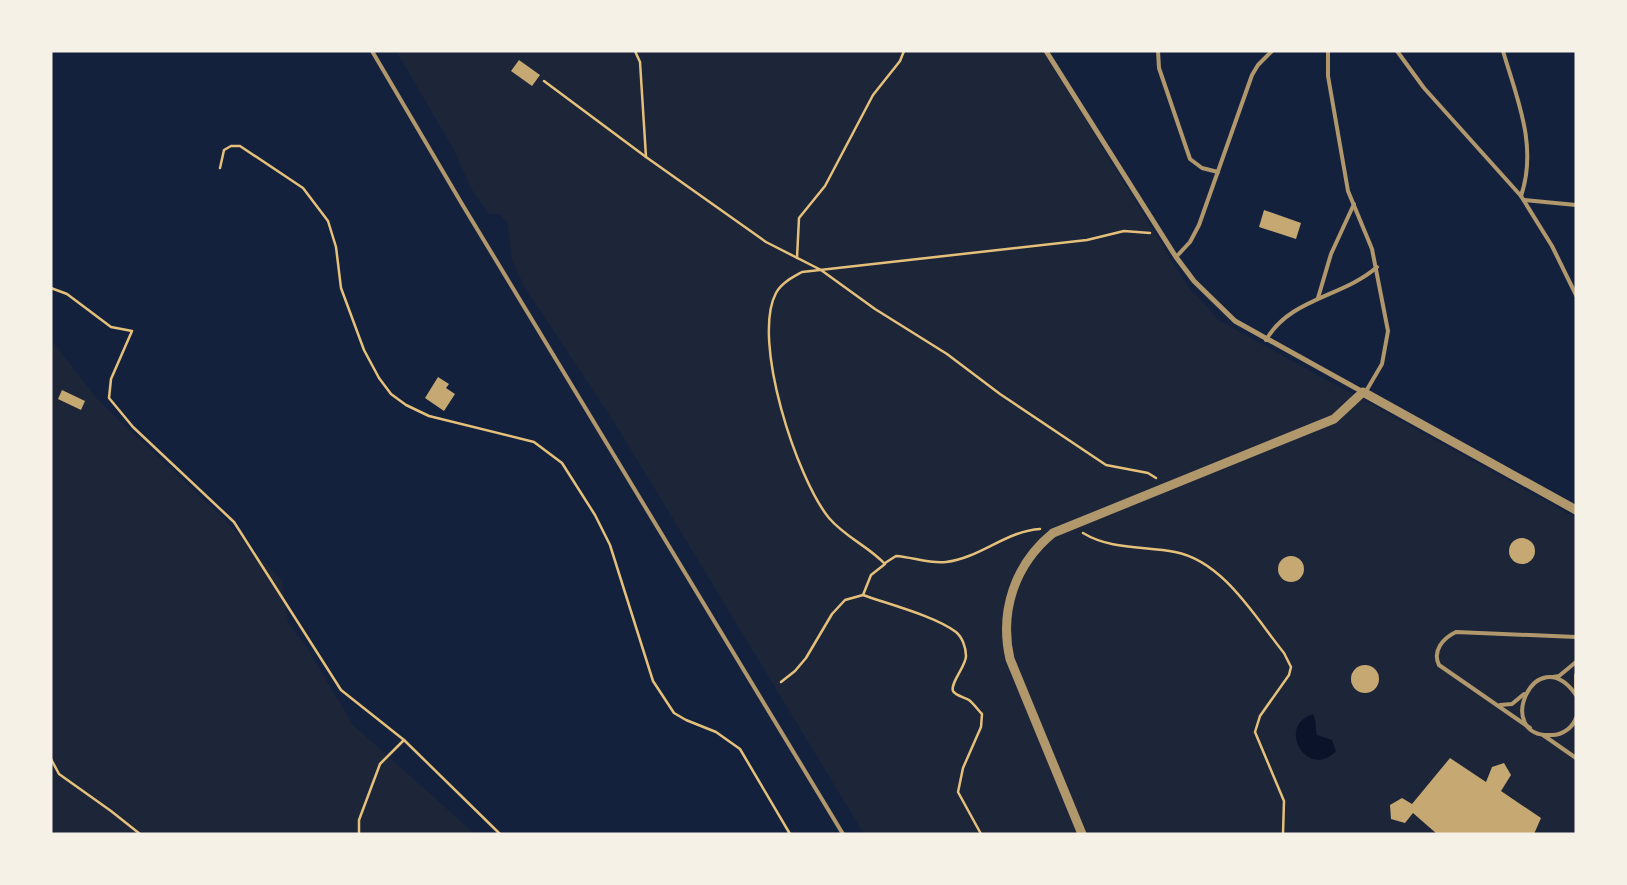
<svg xmlns="http://www.w3.org/2000/svg" width="1627" height="885" font-family="Karla,sans-serif">
<style>
.green{fill:#1d2539}
.water{fill:#0b132b}
.building{fill:#c6a872}
.lines{fill:none;stroke-linecap:round;stroke-linejoin:round}
.path{stroke:#e5c07b;stroke-width:2.5}
.service{stroke:#b1986c;stroke-width:4}
.minor{stroke:#b1986c;stroke-width:5}
.tertiary{stroke:#b1986c;stroke-width:9}
</style>
<rect width="100%" height="100%" fill="#14213d"/>
<g class="green">
<path d="M396 51H1043L1187 285 1220 321 1576 518V834H864L616 425 524 286 512 260 508 224 499 214H489L472 190 453 148Z"/>
<path d="M51 340 99 401 221 516 282 581 288 622 307 648 353 725 475 834H51Z"/>
</g>
<path class="water" d="M1313 714C1317 722 1315 728 1317 735L1332 740 1336 751C1308 781 1275 726 1313 714Z"/>
<g class="building">
<path d="M519 60 540 75 532 86 511 71Z"/>
<path d="M1264 210 1301 223 1296 239 1259 227Z"/>
<path d="M438 377 449 384 446 388 455 394 444 411 425 398Z"/>
<path d="M62 390 85 401 81 410 58 399Z"/>
<circle cx="1522" cy="551" r="13"/>
<circle cx="1291" cy="569" r="13"/>
<circle cx="1365" cy="679" r="14"/>
<path d="M1450 758 1486 782 1492 767 1504 763 1511 775 1501 791 1541 818 1534 834H1437L1413 813 1405 823 1391 819 1390 805 1402 798 1412 804Z"/>
</g>
<g class="lines">
<g class="path">
<path d="M635 51 640 62 646 157"/>
<path d="M544 81 646 157 766 242 821 270 875 309 947 354 1000 394 1106 465 1148 473 1156 478"/>
<path d="M220 168 224 150 231 146H240L303 188 328 221 336 247 341 288 364 350 379 378 391 394 406 405 429 416 534 442 562 463 595 515 610 545 653 681 674 713 686 720 716 732 740 749 790 834"/>
<path d="M797 258 799 218 825 186 873 95 900 61 904 51"/>
<path d="M51 288 67 294 111 327 132 331 111 379 109 398 133 427 234 522 341 690 404 740 500 834"/>
<path d="M1083 533C1111 550 1144 546 1175 552 1223 561 1255 617 1284 653L1291 667 1289 675 1260 716 1255 732 1284 801 1283 834"/>
<path d="M885 563 896 556C912 557 930 564 946 562 980 558 1006 531 1040 529"/>
<path d="M863 595C888 604 935 616 956 632 962 637 966 647 966 656 966 666 950 683 953 691 956 696 964 697 969 700 974 704 978 710 982 714L981 727 963 768 958 792 981 834"/>
<path d="M781 682 795 671 806 658 832 614 845 600 863 595 871 575 885 564C868 546 845 537 829 518 797 479 751 340 776 293 781 283 793 277 802 272L1087 240 1124 231 1150 233"/>
<path d="M51 759 59 774 111 811 140 834"/>
<path d="M359 834V820L380 764 404 740"/>
</g>
<g class="service">
<path d="M372 51 462 204 843 834"/>
<path d="M1158 51 1159 68 1190 159 1202 168 1218 172"/>
<path d="M1328 51V76L1348 191 1372 249 1388 331 1382 364 1365 393"/>
<path d="M1397 51 1424 88 1521 196 1552 246 1576 295"/>
<path d="M1503 51C1517 99 1538 146 1521 196"/>
<path d="M1524 200 1576 205"/>
<path d="M1176 257 1190 242 1199 225 1252 75 1258 65 1272 51"/>
<path d="M1318 298 1331 254 1354 204"/>
<path d="M1266 340C1290 298 1343 297 1377 267"/>
<path d="M1576 675V692"/>
<path d="M1553 677 1559 676 1576 662"/>
<path d="M1576 695C1535 637 1492 739 1552 735 1563 735 1573 727 1576 718"/>
<path d="M1500 705 1512 704 1524 694"/>
<path d="M1530 728 1439 665C1432 651 1443 638 1456 632L1576 637"/>
<path d="M1543 735 1576 758"/>
</g>
<path class="minor" d="M1046 51 1176 257 1194 281 1235 321 1363 392"/>
<path class="tertiary" d="M1082 834 1010 659C999 611 1015 564 1053 533L1334 419 1363 392 1576 510"/>
</g>
<rect width="1627" height="885" fill="none" stroke="#f6f1e7" stroke-width="105"/>
</svg>
